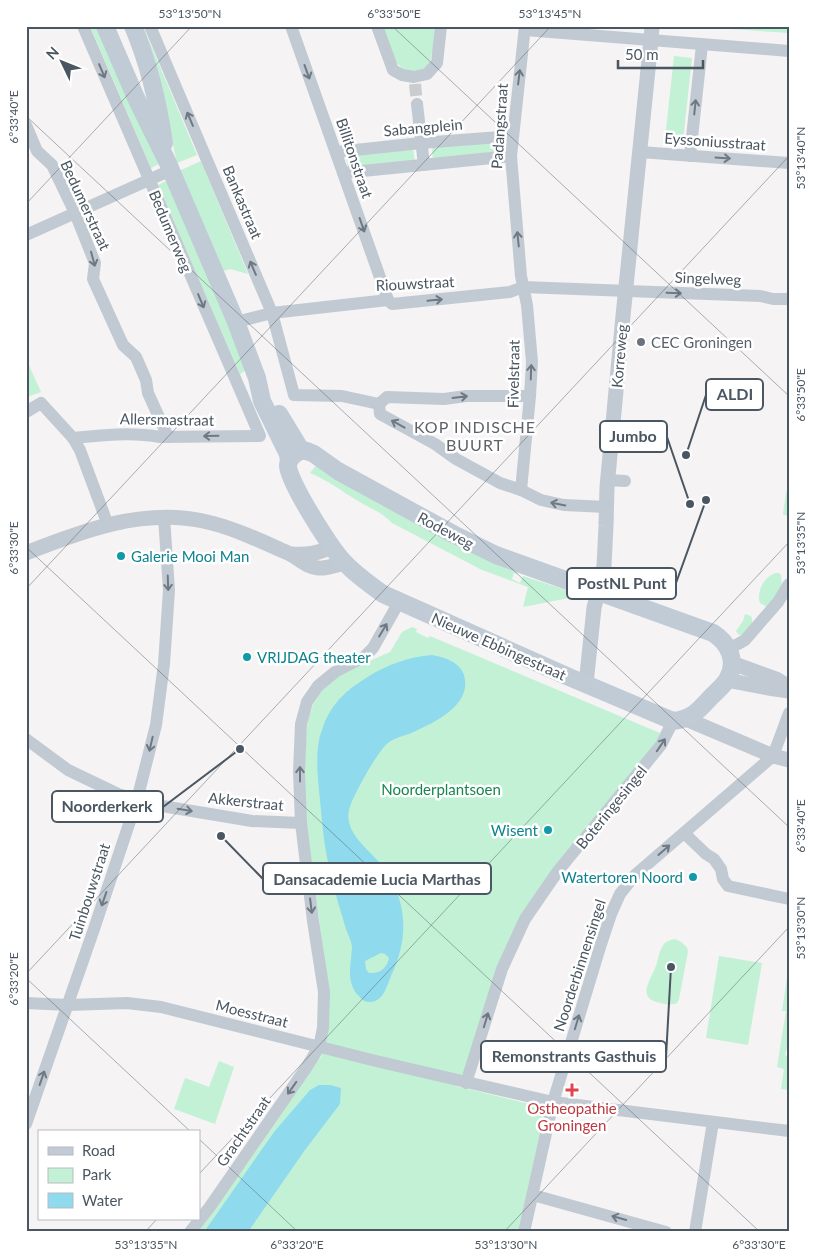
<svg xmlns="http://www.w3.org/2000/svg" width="815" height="1258" font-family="Lato,sans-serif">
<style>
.green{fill:#c3f1d5}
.water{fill:#90daee;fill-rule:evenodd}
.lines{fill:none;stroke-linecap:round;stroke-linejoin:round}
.minor-tunnel{stroke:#caccce;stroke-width:12;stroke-dasharray:12 6;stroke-linecap:butt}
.minor{stroke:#c1cad2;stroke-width:12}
.tertiary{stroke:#c1cad2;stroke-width:15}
.secondary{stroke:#c1cbd6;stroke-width:18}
.oneway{stroke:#6e7983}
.ticks{fill:none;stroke:#4a5661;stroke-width:1;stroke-opacity:0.45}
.worship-dot{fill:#6b7280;stroke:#fff;stroke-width:2}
.culture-dot{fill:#0f9aa8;stroke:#fff;stroke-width:2}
.health-dot{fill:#e0444e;stroke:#fff;stroke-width:2}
.labels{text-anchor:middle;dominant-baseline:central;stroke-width:5;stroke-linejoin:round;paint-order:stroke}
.street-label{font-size:15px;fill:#4a5661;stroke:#fff}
.worship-label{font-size:15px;fill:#5b616d;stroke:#fff;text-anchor:start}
.culture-label{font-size:15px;fill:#0d838f;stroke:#fff;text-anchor:start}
.park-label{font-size:15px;fill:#17864f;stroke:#fff}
.health-label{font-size:15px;fill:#be3a42;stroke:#fff}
.neighbourhood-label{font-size:16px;letter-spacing:1px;fill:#5f6368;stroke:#fff}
.leader{fill:none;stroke:#4a5661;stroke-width:2}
.callout-dot{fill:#4a5661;stroke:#fff;stroke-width:2}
.callout{fill:#fff;stroke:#4a5661;stroke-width:2}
.callout-label{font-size:16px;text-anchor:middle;font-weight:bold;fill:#4a5661}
.neatline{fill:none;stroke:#4a5661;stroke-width:2}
.ticks-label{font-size:12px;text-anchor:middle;fill:#4a5661}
</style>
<rect width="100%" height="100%" fill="#f5f3f3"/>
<g class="green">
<path d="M90 26H102L161 163 151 168Z"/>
<path d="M139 26H143L197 155 177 163 158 77Z"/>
<path d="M383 26H435L434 44 429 66 423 70 406 72 395 61Z"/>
<path d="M687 26H789V33Z"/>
<path d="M674 56 692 58 683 141 665 139Z"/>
<path d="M505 141 506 144V150L433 161 432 146Z"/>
<path d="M413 148 415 163 348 167 346 159 348 155Z"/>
<path d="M201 161 248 274 230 269 221 272 179 171Z"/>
<path d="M168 180 246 370 240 374 158 185Z"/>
<path d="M26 359 41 392 27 397 26 396Z"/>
<path d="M319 462 519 568 517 574 514 573 512 579 520 583 523 576 569 591 570 596 569 598 523 607 528 587 482 570 392 523C382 512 371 509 358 501 342 491 327 480 310 473Z"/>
<path d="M789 487V517L783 514 786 493Z"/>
<path d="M776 573H779L781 575 782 588 767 607 760 603C756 592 764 576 776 573Z"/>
<path d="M745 614 751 616C755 625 748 629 741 635H739L736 631 743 621Z"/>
<path d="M412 627 417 629 416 632 428 638 430 636 660 733 654 747 546 879 463 1074 458 1077 456 1086 538 1106 544 1109 545 1112 518 1232H195L317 1060 321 1057 329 1028V993L306 822 304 786 306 736 308 720 313 705 323 689 336 678 365 663 390 652 402 632Z"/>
<path d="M675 939 681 942 687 947 688 952 679 999 677 1003C669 1006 665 1004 657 1002 637 997 651 979 656 966 658 960 659 952 662 947 665 941 670 940 675 939Z"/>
<path d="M719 956 762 963 748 1045 706 1038Z"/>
<path d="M789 965V1040L785 1055 789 1057V1090L781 1089 784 1069 777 1067 786 1011H782Z"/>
<path d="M219 1061 234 1067 215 1124 174 1109 185 1078 209 1087Z"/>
</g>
<g class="water">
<path d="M432 655C444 657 460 662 464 675 473 706 432 724 409 734 403 736 395 738 389 742 378 750 352 797 349 810 344 835 371 850 384 868 389 873 392 880 395 887 408 918 405 946 391 976 387 986 383 1002 370 1002 365 1002 362 1000 359 996 349 987 349 972 351 959 351 955 352 950 352 946 351 940 348 935 346 929 339 905 331 881 327 857 323 838 322 819 320 800 318 779 314 750 322 730 330 705 345 691 366 678 386 665 408 657 432 655ZM381 953 385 954 389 958C387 968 380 974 369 973L366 969 365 961Z"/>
<path d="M319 1085H330L341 1088 340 1104 305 1150 248 1232H204L274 1132 310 1090Z"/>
</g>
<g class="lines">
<path class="minor-tunnel" d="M415 84 417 104"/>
<g class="minor">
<path d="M150 26 272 313 294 395 342 396 379 404"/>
<path d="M291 26 388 300"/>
<path d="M377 26 393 70 402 75 414 77 427 74 437 63 441 26"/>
<path d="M525 30 789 51"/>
<path d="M417 104 424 165"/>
<path d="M26 125 37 151 52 165 75 213 95 263 93 279 123 345 136 357 146 380 148 393 168 437"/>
<path d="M336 152 421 143 512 136"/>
<path d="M640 152 789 163"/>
<path d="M690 156 702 45"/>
<path d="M343 173 511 156"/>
<path d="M26 235 171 170"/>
<path d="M236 322 272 313 388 300 392 304 510 292 523 287 760 296 773 299H789"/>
<path d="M379 404 380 414 435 444 456 459 500 483 521 490 541 500 564 505 607 507"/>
<path d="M379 404 387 397 444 399 466 396H530"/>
<path d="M26 412 41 403 73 438 80 450 108 525"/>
<path d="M73 438C101 435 132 432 160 437L260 436 83 26"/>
<path d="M608 480 625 481"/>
<path d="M521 490 530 396 532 362 527 305 521 276 511 156 525 26"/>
<path d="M728 648 738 644 745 640 778 602 789 584"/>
<path d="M26 739 68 770 118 794 150 804 252 821 301 823"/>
<path d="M684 833 706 854 714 859 721 869 723 879 728 886 789 899"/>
<path d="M26 1003 68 1005 127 1003 161 1007 376 1061 553 1102 789 1131"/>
<path d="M466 1083 502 969 525 919 558 871 661 745 673 721"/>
<path d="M26 1124 94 929 137 800 156 725 164 664 169 590 164 517"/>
<path d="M533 1195 666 1232"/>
<path d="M190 1232 209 1208 306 1068 319 1047 323 1028 324 992 313 921 301 823 299 772 301 724 307 702 318 686 335 672 364 657 373 648 399 602"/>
<path d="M524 1232 553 1102 601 944 611 914 620 894 635 875 773 756 789 713"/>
<path d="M695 1232 713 1122"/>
</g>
<g class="tertiary">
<path d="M26 553C82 531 142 508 203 521 232 527 261 541 288 553 299 558 306 567 318 568 327 569 336 565 344 563"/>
<path d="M291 554C307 555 317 554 331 547"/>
<path d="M732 663 776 679 789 687"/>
<path d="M726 680 768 688 789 691"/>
<path d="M586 684 594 608 604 566 606 526 607 487 623 316 651 40 652 26"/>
<path d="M686 719 773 756 789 760"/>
</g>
<g class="secondary">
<path d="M105 26 136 98 167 161 236 322 257 378 262 401 288 454 289 461"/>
<path d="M133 26C149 64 158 102 164 143"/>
<path d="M279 414 299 447 304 451"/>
<path d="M300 451H307L314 454 338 471 453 534 496 555 713 633C729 643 738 662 727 680 723 686 716 692 711 697 698 711 692 719 673 721L569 677 383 594C369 584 355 574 344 562 332 550 287 480 288 465 289 458 294 454 300 451Z"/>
</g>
</g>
<defs><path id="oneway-shaft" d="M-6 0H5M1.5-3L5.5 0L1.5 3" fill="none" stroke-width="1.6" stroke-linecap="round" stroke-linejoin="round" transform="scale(1.25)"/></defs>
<g class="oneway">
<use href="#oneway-shaft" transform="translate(102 71) rotate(67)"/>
<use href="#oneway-shaft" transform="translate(307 72) rotate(70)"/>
<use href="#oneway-shaft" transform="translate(519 77) rotate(-83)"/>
<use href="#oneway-shaft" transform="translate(695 107) rotate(-84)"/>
<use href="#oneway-shaft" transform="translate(190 119) rotate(-113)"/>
<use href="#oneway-shaft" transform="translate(723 158) rotate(4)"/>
<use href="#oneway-shaft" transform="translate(362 225) rotate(71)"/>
<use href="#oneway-shaft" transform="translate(518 239) rotate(-96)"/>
<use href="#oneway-shaft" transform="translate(93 259) rotate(75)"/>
<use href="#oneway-shaft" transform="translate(253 268) rotate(-113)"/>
<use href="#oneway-shaft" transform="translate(674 293) rotate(2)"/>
<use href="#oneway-shaft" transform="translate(435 300) rotate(-6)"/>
<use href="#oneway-shaft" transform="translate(201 301) rotate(67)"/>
<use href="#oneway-shaft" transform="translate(531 372) rotate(-88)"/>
<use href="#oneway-shaft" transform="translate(460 397) rotate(-7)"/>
<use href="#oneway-shaft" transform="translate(398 424) rotate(-151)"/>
<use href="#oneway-shaft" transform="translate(211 436) rotate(179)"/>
<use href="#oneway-shaft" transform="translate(558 504) rotate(-169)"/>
<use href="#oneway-shaft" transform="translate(168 583) rotate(88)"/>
<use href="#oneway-shaft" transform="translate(383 630) rotate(-59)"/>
<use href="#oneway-shaft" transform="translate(151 744) rotate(103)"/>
<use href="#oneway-shaft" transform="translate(661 745) rotate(-56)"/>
<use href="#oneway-shaft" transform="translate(300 774) rotate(-90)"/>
<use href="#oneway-shaft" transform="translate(185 810) rotate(9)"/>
<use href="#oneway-shaft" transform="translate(664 850) rotate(-41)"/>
<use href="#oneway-shaft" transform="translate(104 899) rotate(109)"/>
<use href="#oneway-shaft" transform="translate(311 906) rotate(83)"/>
<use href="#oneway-shaft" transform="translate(486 1020) rotate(-73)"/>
<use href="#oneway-shaft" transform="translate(577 1022) rotate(-73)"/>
<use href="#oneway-shaft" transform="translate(42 1078) rotate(-71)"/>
<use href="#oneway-shaft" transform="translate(292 1088) rotate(125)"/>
<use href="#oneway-shaft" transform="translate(619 1218) rotate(-164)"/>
</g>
<path class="ticks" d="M392 26 789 396M26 116 789 827M26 204 192 26M26 547 760 1232M26 589 551 26M26 974 789 156M26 978 191 1132M199 1139 298 1232M199 1174 789 542M145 1232 157 1219M504 1232 789 927"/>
<circle class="worship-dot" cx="641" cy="342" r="5"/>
<g class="culture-dot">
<circle cx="121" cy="556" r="5"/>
<circle cx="247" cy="657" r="5"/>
<circle cx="548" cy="830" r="5"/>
<circle cx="693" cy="877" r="5"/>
</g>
<path class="health-dot" d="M569.5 1082.5h5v5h5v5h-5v5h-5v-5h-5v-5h5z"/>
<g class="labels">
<g class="street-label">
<text transform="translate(499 126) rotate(-86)">Padangstraat</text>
<text transform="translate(423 127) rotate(-5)">Sabangplein</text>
<text transform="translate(715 141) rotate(4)">Eyssoniusstraat</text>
<text transform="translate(355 158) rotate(71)">Billitonstraat</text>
<text transform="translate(243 202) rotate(67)">Bankastraat</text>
<text transform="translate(86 205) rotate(65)">Bedumerstraat</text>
<text transform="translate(171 231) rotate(67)">Bedumerweg</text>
<text transform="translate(708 278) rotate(2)">Singelweg</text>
<text transform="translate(415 283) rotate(-3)">Riouwstraat</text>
<text transform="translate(619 356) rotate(-85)">Korreweg</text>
<text transform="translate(513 374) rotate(-89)">Fivelstraat</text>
<text transform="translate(167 419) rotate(1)">Allersmastraat</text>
<text transform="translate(446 530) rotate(28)">Rodeweg</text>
<text transform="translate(499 646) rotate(24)">Nieuwe Ebbingestraat</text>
<text transform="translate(246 801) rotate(6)">Akkerstraat</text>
<text transform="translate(611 807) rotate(-51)">Boteringesingel</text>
<text transform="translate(89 892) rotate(-72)">Tuinbouwstraat</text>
<text transform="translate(579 965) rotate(-72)">Noorderbinnensingel</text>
<text transform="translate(252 1013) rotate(14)">Moesstraat</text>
<text transform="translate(243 1131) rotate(-55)">Grachtstraat</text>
</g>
<g class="worship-label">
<text x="651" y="342">CEC Groningen</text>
</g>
<g class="culture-label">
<text x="131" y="556">Galerie Mooi Man</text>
<text x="257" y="657">VRIJDAG theater</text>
<text x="538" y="830" text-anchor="end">Wisent</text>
<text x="683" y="877" text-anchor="end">Watertoren Noord</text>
</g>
<g class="park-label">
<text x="441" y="789">Noorderplantsoen</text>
</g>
<g class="health-label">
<text x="572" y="1108">Ostheopathie<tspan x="572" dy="17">Groningen</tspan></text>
</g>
<g class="neighbourhood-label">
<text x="475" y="426">KOP INDISCHE<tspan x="475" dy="18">BUURT</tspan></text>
</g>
</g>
<path class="leader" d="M686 455L706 395M690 504L667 437M706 500L676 583M240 749L163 807M221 836L263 879M671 967L666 1057"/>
<g class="callout-dot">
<circle cx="686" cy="455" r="5"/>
<circle cx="690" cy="504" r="5"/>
<circle cx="706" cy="500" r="5"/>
<circle cx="240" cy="749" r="5"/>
<circle cx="221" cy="836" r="5"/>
<circle cx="671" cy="967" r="5"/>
</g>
<g class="callout">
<rect x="706" y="379" width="57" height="31" rx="5"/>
<rect x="600" y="421" width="67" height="31" rx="5"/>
<rect x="567" y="568" width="109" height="31" rx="5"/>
<rect x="52" y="791" width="111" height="31" rx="5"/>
<rect x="263" y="863" width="228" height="31" rx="5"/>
<rect x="481" y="1041" width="185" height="31" rx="5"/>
</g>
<g class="callout-label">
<text x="735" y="400">ALDI</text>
<text x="633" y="442">Jumbo</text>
<text x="622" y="589">PostNL Punt</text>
<text x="107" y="812">Noorderkerk</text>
<text x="377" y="885">Dansacademie Lucia Marthas</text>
<text x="574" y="1062">Remonstrants Gasthuis</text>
</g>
<rect width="815" height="1258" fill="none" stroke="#ffffff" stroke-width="55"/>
<rect x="38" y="1130" width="162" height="90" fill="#ffffff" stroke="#b7bbc0"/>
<rect x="48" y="1147" width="25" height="8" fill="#c1cbd6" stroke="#b7bbc0"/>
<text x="82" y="1156" font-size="15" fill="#4a5661">Road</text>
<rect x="48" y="1168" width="25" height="15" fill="#c3f1d5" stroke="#b7bbc0"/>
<text x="82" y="1180" font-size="15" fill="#4a5661">Park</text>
<rect x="48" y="1193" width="25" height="15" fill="#90daee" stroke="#b7bbc0"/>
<text x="82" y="1206" font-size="15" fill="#4a5661">Water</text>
<g transform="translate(62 62) rotate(313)" stroke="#ffffff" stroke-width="4" paint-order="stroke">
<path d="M0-4L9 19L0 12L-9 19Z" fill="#4a5661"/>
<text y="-8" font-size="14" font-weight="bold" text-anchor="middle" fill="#4a5661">N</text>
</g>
<path d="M618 60v8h85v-8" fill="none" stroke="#4a5661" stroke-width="2.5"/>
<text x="625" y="60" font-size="15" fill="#4a5661" stroke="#ffffff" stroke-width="4" paint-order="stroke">50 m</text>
<rect x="28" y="28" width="760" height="1202" class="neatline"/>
<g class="ticks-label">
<text x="190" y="18">53°13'50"N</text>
<text x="394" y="18">6°33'50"E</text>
<text x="550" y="18">53°13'45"N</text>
<text transform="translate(14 117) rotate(-90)" y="4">6°33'40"E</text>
<text transform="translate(801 158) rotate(-90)" y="4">53°13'40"N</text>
<text transform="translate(801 395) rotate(-90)" y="4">6°33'50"E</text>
<text transform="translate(801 543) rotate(-90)" y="4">53°13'35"N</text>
<text transform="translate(14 548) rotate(-90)" y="4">6°33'30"E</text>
<text transform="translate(801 826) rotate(-90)" y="4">6°33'40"E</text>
<text transform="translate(801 928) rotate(-90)" y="4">53°13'30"N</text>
<text transform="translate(14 979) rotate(-90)" y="4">6°33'20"E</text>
<text x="146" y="1249">53°13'35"N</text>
<text x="297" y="1249">6°33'20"E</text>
<text x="506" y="1249">53°13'30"N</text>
<text x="759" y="1249">6°33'30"E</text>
</g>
</svg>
